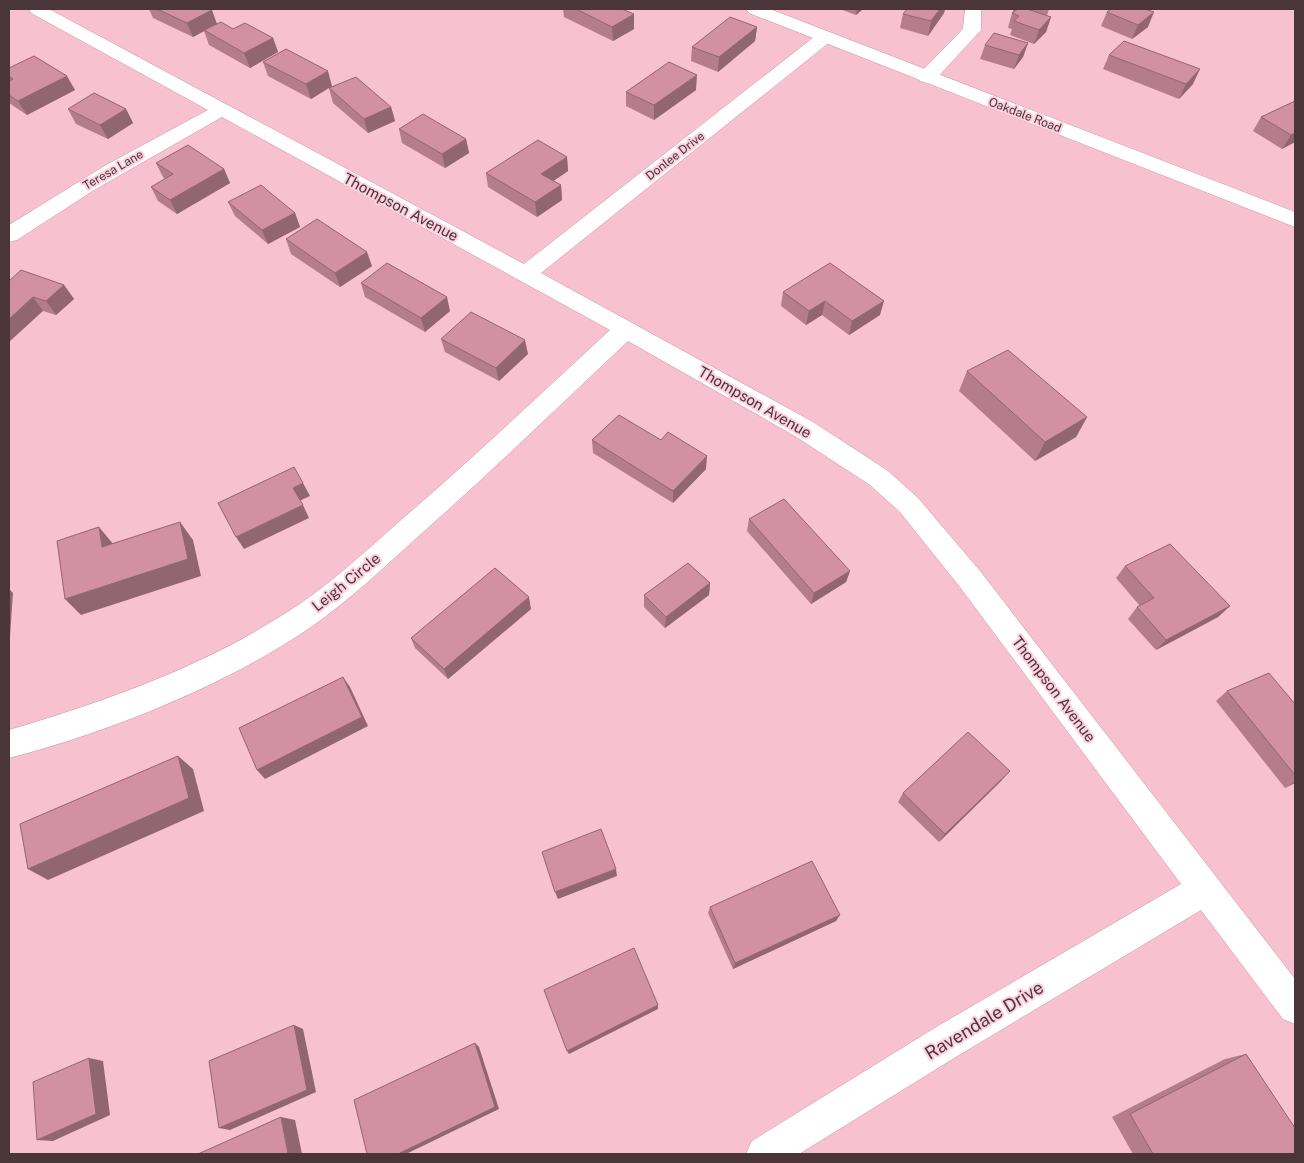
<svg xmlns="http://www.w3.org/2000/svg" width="1304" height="1163" font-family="'Public Sans',sans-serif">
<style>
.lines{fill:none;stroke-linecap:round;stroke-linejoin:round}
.minor-casing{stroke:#cb97a6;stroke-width:1}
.secondary-casing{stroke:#cb97a6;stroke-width:1}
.minor{fill:#fff;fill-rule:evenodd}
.secondary{fill:#fff;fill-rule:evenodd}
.wall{fill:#b47c8d}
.shaded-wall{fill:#926573}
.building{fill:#d190a4;stroke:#926573}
.labels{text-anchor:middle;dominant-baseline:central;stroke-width:4;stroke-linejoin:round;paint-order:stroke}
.far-street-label{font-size:12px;fill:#4a353b;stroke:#fdd1dd}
.street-label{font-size:15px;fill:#4a353b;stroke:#fdd1dd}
.near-street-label{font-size:18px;fill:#4a353b;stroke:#fdd1dd}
</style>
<rect width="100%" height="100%" fill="#f7c1d0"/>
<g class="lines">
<defs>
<g id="minor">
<path d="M29 9H49L524 264 819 33 825 32 831 33 834 37 831 41 541 273 813 422 888 471 918 498 980 571 1295 979V1024L1283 1019 1201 910 959 1055 799 1154H746L752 1141 933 1029 1181 884 960 587 900 512 870 485 795 436 628 341C560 405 492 471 422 533 385 566 349 601 308 629 224 686 107 733 9 758V730C106 701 200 668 286 613 327 587 364 553 400 521 472 459 541 394 610 330L222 117 94 190 17 240 9 242V225L106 165 208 110 31 13Z"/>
<path d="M965 9H981V30L934 81 927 83 920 81 918 77 920 73 963 29Z"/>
</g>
<path id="secondary" d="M746 9H770L1295 212V227L749 13Z"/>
</defs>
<use href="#minor" class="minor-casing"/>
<use href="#secondary" class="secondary-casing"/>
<use href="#minor" class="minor"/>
<use href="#secondary" class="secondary"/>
</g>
<g class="wall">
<path d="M149 9H209L217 24 233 29 273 38 278 52 250 68 209 45 204 31 193 37 153 18Z"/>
<path d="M563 9H622L634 29 613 41 564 17Z"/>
<path d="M840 9H863L856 15Z"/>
<path d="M907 9H945L944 13 928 36 900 28 903 14Z"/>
<path d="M1013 9H1049L1047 15H1043L1051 17 1046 32 1034 44 1010 35 1012 29 1008 28 1012 13 1014 12H1013Z"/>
<path d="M1107 12 1148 27 1132 39 1101 26Z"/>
<path d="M757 27 755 41 718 72 691 61 692 47Z"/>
<path d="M1028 43 1023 57 1014 69 980 59 985 45Z"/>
<path d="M1109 55 1193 84 1179 99 1103 69Z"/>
<path d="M263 62 332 86 311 99 268 76Z"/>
<path d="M9 68 75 90 27 115 9 103Z"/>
<path d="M329 88 391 107 395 121 368 133 333 103Z"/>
<path d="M696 90 654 120 626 106V92Z"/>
<path d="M1295 101V142L1282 149 1253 131 1261 117Z"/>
<path d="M68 109H126L133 123 108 139 76 124Z"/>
<path d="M399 129 466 139 469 153 445 168 402 143Z"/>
<path d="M567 157 568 171 553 181 561 185 562 200 537 217 488 187 486 173Z"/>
<path d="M156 163 224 169 230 183 177 214 158 201 151 187 165 179 163 177Z"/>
<path d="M228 202 295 213 300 227 268 244 235 216Z"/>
<path d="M286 239 372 266 340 287 291 254Z"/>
<path d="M9 281 64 285 74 299 56 315 43 311Z"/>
<path d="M361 283 450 311 425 332 365 297Z"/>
<path d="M783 292 880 315 849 335 822 315 806 325 781 306Z"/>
<path d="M441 339 528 354 499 381 445 352Z"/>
<path d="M967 371 1087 417 1076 437 1035 461 959 391Z"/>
<path d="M592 440 706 469 673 503 593 453Z"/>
<path d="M749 519 850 571 846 582 811 604 747 531Z"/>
<path d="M1125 566 1230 606 1218 617 1156 650 1128 619 1137 607 1140 606 1116 578Z"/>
<path d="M710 583 709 595 665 628 644 607V595Z"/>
<path d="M531 609 448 679 415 648 411 638Z"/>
<path d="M1227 691 1295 704V783L1285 788 1216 701Z"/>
<path d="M1002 780 939 842 898 802 903 793Z"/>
<path d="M710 907 836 921 733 969 708 913Z"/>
<path d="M1246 1054 1295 1154H1133L1112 1117 1225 1059Z"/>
</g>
<g class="shaded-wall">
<path d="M857 9H863L856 15Z"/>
<path d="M940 9H945L944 13 928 36 931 21Z"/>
<path d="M212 10 217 24 193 37 187 23Z"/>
<path d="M1154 12 1148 27 1132 39 1138 25Z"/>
<path d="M634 14V29L613 41 612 27Z"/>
<path d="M1051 17 1046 32 1034 44 1039 30Z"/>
<path d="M757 27 755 41 718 72 719 57Z"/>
<path d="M273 38 278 52 250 68 244 53Z"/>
<path d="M1028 43 1023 57 1014 69 1019 55Z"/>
<path d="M1200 69 1193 84 1179 99 1186 84Z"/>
<path d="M328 71 332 86 311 99 306 84Z"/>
<path d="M697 75 696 90 654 120V105Z"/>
<path d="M67 76 75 90 27 115 18 101Z"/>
<path d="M391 107 395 121 368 133 364 119Z"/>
<path d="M126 109 133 123 108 139 100 125Z"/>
<path d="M1295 133V142L1282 149 1291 135Z"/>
<path d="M466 139 469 153 445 168 442 154Z"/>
<path d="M567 157 568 171 543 188 541 174Z"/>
<path d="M224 169 230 183 177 214 170 200Z"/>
<path d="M561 185 562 200 537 217 535 202Z"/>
<path d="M295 213 300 227 268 244 262 230Z"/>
<path d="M367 252 372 266 340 287 335 273Z"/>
<path d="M64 285 74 299 56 315 46 301Z"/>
<path d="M33 297 43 311 9 342V319Z"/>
<path d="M447 297 450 311 425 332 421 318Z"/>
<path d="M825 301 822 315 806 325 809 311Z"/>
<path d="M884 301 880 315 849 335 852 321Z"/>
<path d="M525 340 528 354 499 381 496 368Z"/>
<path d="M1087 417 1076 437 1035 461 1045 442Z"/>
<path d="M707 456 706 469 673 503V491Z"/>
<path d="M303 483 310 496 299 501 293 488Z"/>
<path d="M303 505 309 518 244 549 236 537Z"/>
<path d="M180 522 193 540 201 576 81 615 65 599Z"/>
<path d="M99 527 114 545 102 547Z"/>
<path d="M850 571 846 582 811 604 814 593Z"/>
<path d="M710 583 709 595 665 628 666 617Z"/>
<path d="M9 589 13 593 10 636H9Z"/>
<path d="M529 597 531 609 448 679 444 669Z"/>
<path d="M1230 606 1218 617 1156 650 1166 640Z"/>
<path d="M343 677 350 687 368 726 265 779 257 770Z"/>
<path d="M178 756 193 769 204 811 48 880 28 869Z"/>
<path d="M1010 771 1002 780 939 842 945 834Z"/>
<path d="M1295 782V783L1285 788Z"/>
<path d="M616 869 617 876 558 899 555 892Z"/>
<path d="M840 915 836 921 733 969 735 963Z"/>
<path d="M658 1005V1009L569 1054 567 1051Z"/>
<path d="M294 1025 303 1029 316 1092 230 1130 219 1128Z"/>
<path d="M475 1043 479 1047 499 1109 406 1154H398Z"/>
<path d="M89 1058 103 1061 110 1115 53 1141 37 1140Z"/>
<path d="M281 1117 295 1120 302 1154H288Z"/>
</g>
<g class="building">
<path d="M157 9H209L212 10 187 23Z"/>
<path d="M576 9H622L634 14 612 27Z"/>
<path d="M907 9H940L931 21 903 14Z"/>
<path d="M1018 9H1027L1051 17 1039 30 1014 21 1019 16 1012 13Z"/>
<path d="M1111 9H1145L1154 12 1138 25 1107 12Z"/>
<path d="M730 17 757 27 719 57 692 47Z"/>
<path d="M221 22 233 29 245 23 273 38 244 53 204 30Z"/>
<path d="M994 33 1028 43 1019 55 985 45Z"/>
<path d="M1124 41 1200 69 1186 84 1109 55Z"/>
<path d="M286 49 328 71 306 84 263 62Z"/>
<path d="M34 56 67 76 18 101 9 95V81L13 79 9 76V68Z"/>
<path d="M669 62 697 75 654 105 626 92Z"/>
<path d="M356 77 391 107 364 119 329 88Z"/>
<path d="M94 93 126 109 100 125 68 109Z"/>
<path d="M1295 101V133L1291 135 1261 117Z"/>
<path d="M423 114 466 139 442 154 399 129Z"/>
<path d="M538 140 567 157 541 174 561 185 535 202 486 173Z"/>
<path d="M188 145 224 169 170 200 151 187 173 174 156 163Z"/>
<path d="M261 185 295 213 262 230 228 202Z"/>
<path d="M317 219 367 252 335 273 286 239Z"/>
<path d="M387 263 447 297 421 318 361 283Z"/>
<path d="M830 263 884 301 852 321 825 301 809 311 783 292Z"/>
<path d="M21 270 64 285 46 301 33 297 9 319V281Z"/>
<path d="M471 312 525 340 496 368 441 339Z"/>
<path d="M1008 350 1087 417 1045 442 967 371Z"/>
<path d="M619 415 661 440 668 432 707 456 673 491 592 440Z"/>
<path d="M294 467 303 483 293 488 303 505 236 537 218 503Z"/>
<path d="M784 499 850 571 814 593 749 519Z"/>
<path d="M180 522 188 559 65 599 57 541 99 527 102 547Z"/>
<path d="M1170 544 1230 606 1166 640 1137 607 1154 598 1125 566Z"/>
<path d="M688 563 710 583 666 617 644 595Z"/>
<path d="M495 568 529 597 444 669 411 638Z"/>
<path d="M1269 673 1295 704V775L1227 691Z"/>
<path d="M343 677 362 717 257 770 239 728Z"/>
<path d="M968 732 1010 771 945 834 903 793Z"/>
<path d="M178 756 189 798 28 869 20 824Z"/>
<path d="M601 829 616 869 555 892 542 852Z"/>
<path d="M812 861 840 915 735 963 710 907Z"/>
<path d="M634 948 658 1005 567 1051 544 990Z"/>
<path d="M294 1025 307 1090 219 1128 209 1061Z"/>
<path d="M475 1043 495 1107 398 1154H367L354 1100Z"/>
<path d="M1246 1054 1295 1128V1154H1153L1130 1114Z"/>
<path d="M89 1058 96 1114 37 1140 33 1082Z"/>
<path d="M281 1117 288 1154H198Z"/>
</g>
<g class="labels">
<g class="far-street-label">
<text transform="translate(1025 115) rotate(21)">Oakdale Road</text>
<text transform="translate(675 156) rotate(-38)">Donlee Drive</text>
<text transform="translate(113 170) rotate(-30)">Teresa Lane</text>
</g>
<g class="street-label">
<text transform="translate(401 207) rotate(28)">Thompson Avenue</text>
<text transform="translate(755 402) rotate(30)">Thompson Avenue</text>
<text transform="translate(346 582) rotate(-39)">Leigh Circle</text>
<text transform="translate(1054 689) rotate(53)">Thompson Avenue</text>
</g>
<g class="near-street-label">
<text transform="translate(984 1020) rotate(-31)">Ravendale Drive</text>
</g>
</g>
<rect width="1304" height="1163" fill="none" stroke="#4a353b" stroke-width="20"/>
</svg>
